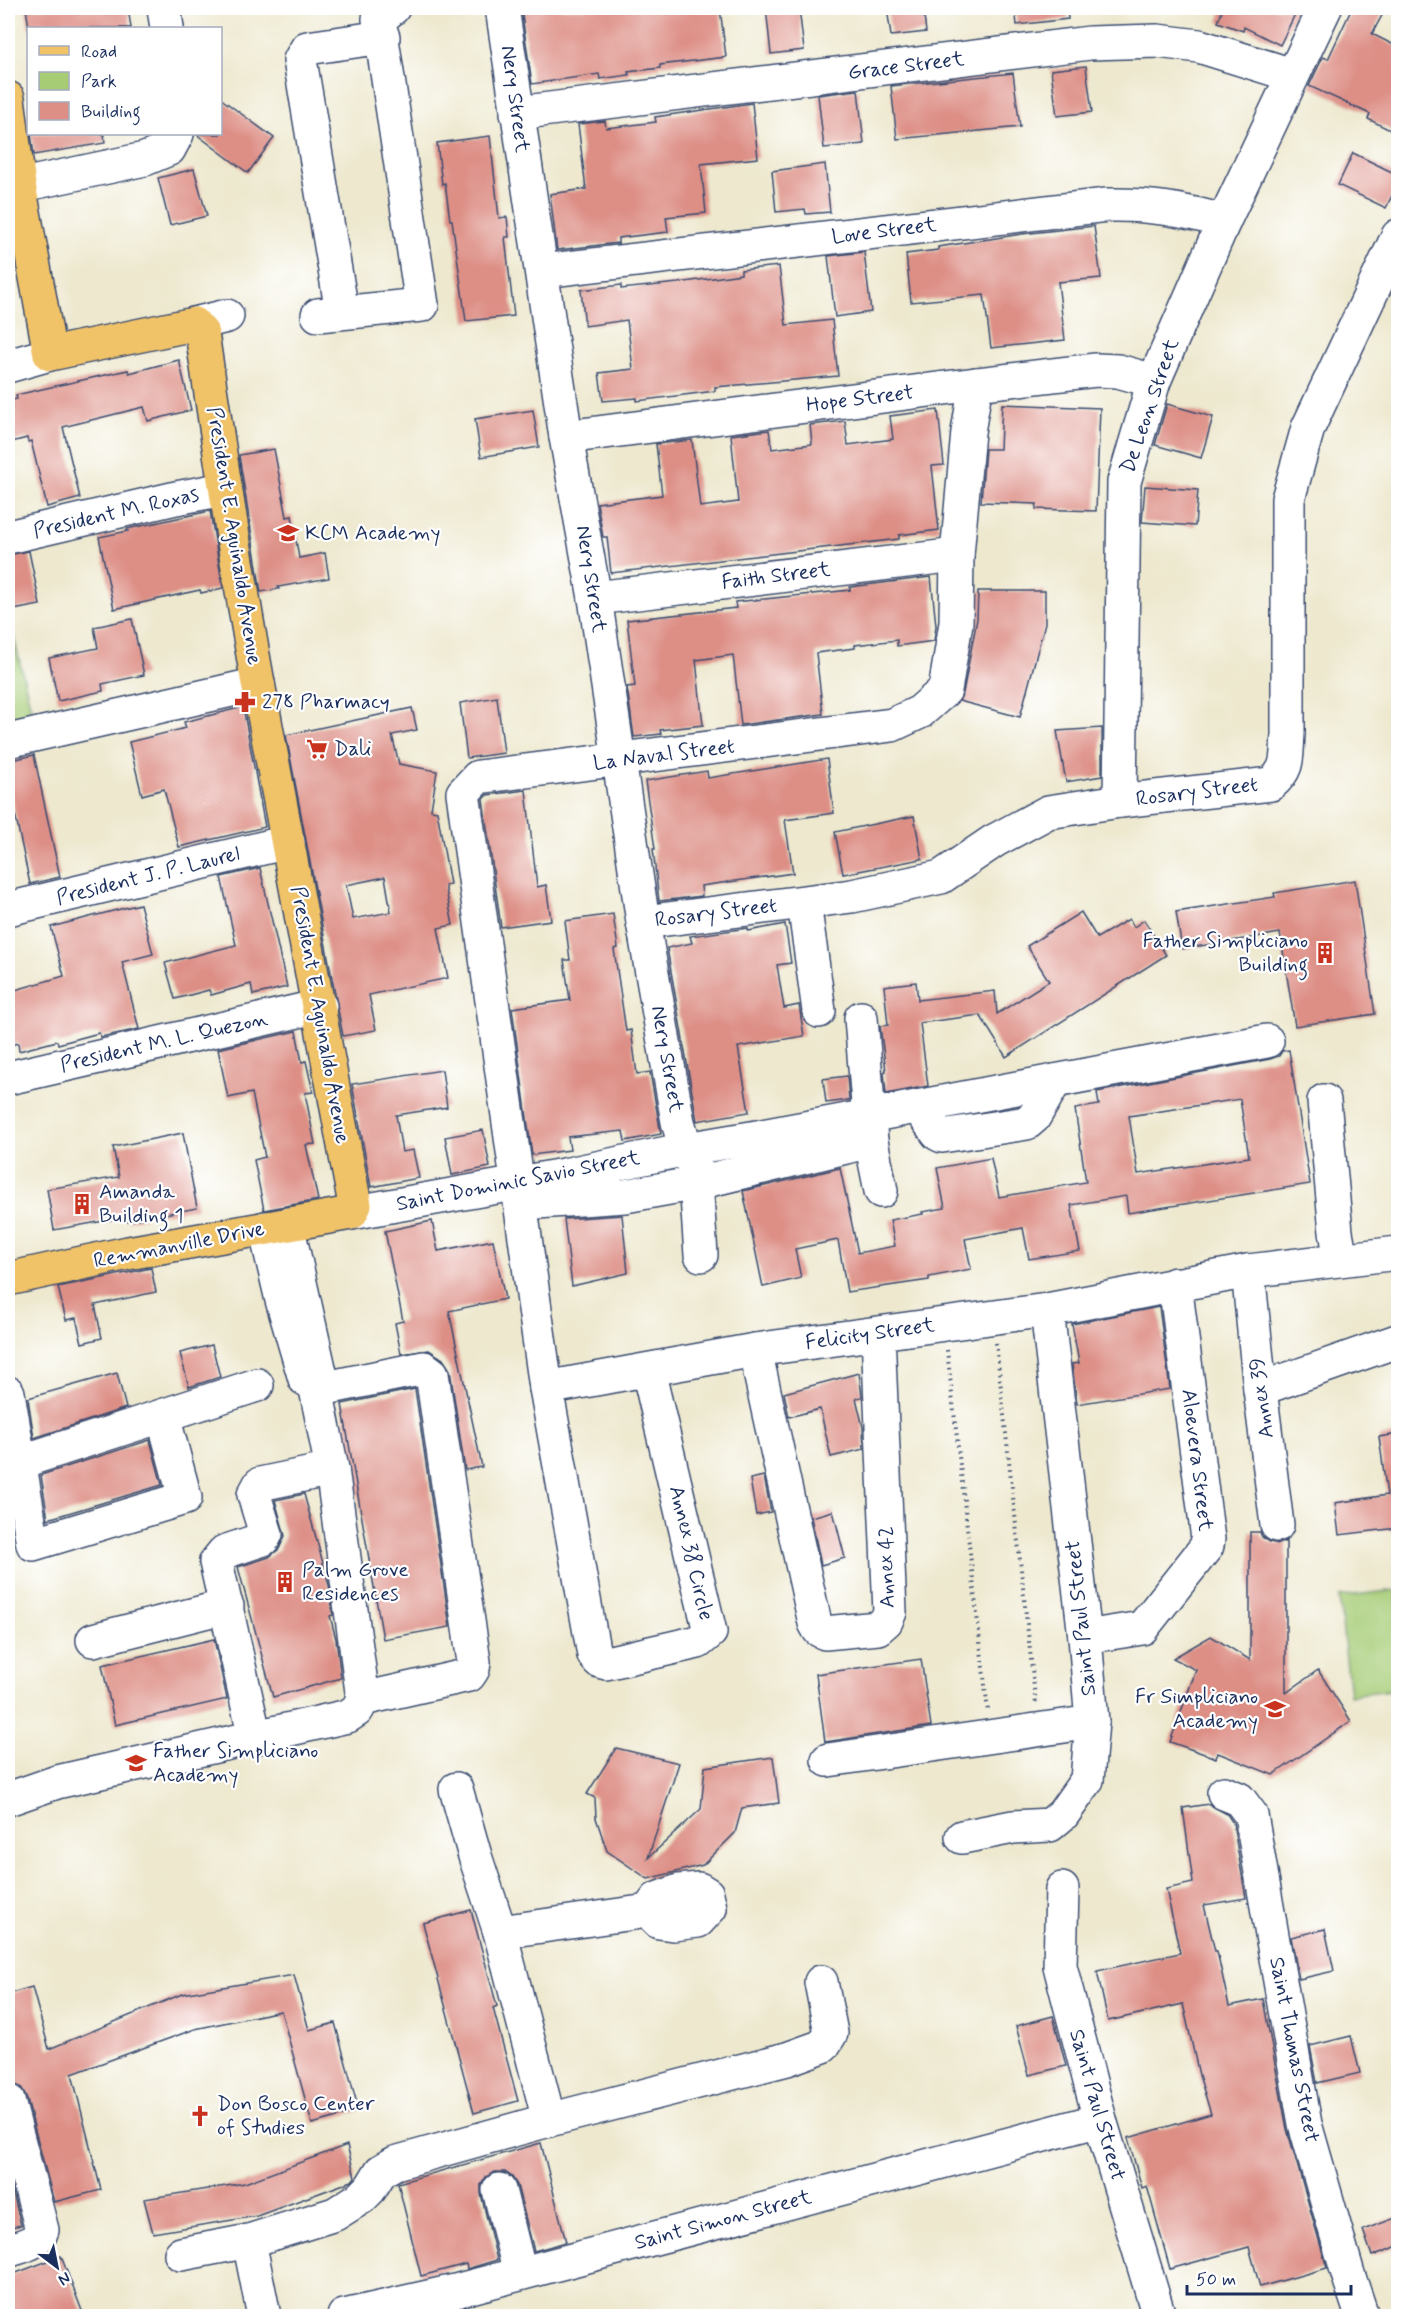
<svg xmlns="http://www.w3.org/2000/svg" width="1406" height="2324" font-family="Mynerve,sans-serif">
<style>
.green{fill:#a6cc76;stroke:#607e6a;stroke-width:1.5}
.building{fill:#dd8f86;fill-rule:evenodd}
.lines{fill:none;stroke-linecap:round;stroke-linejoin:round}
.minor-casing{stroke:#3a4b6f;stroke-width:36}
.major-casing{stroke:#3a4b6f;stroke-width:36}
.path{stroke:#3a4b6f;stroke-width:4;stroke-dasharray:1.5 4.5;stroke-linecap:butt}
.minor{stroke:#fff;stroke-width:33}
.major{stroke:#f1c369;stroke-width:33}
.labels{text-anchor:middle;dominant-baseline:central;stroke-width:4.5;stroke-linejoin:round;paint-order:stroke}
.street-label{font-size:21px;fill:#1b2f5e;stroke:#fff}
.poi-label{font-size:21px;fill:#1b2f5e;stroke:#fff;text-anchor:start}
</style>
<rect width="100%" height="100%" fill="#fff"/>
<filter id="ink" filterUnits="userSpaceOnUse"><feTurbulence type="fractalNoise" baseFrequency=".0167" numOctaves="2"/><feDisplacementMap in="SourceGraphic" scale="12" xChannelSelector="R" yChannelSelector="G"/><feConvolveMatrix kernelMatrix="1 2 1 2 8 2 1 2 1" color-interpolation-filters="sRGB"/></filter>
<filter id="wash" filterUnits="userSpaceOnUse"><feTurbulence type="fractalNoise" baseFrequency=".008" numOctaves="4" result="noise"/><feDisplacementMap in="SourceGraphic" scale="24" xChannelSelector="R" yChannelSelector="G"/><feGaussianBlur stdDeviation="1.35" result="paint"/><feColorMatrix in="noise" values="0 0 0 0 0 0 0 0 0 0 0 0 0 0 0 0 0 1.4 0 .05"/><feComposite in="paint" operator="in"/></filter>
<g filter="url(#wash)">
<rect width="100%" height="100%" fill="#ede8ce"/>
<g class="green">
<path d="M8 614 35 725 8 731Z"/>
<path d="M1396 1590 1398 1608V1689L1350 1695 1339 1597Z"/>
</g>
<g id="blocks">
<g class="building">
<path d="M26 8H128L131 28H29Z"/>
<path d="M521 8H720L726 57 660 65V68L628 72 629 75 600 79 599 74 532 84Z"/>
<path d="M766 8H799L804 50 771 54Z"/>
<path d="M887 8H923L926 32 891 36Z"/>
<path d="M1015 8H1067L1068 19 1017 25Z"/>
<path d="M1223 8H1298L1280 45 1244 27 1243 31 1218 22Z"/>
<path d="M1352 8H1386L1372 34 1398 47V134L1368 119 1370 114 1309 86 1323 57 1328 59Z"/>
<path d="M1086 66 1092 112 1057 116 1051 70Z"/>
<path d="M1013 73 1020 127 897 139 891 86Z"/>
<path d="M858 90 864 144 824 148 818 95Z"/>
<path d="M220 98 274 138 248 173 196 134H220Z"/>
<path d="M752 103 758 158 701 164 706 213 666 217 668 232 618 238V243L557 250 550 194 586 189 578 124 605 121 606 128 656 122 655 117Z"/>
<path d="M31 134H104L105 143 34 155Z"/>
<path d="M490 136 499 218 507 217 509 237H505L514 316 466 321 452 220H450L445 183 442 184 437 143Z"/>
<path d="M1353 153 1398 175V183L1386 208 1338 185Z"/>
<path d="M825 164 830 212 806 214 805 209 776 212 772 171Z"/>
<path d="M194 169 207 216 170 225 158 178Z"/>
<path d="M1094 226 1101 278 1058 282 1065 340 991 348 984 295 911 302 906 254 938 250V247L1022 234Z"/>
<path d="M864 252 871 312 835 317 828 256Z"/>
<path d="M779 266 786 325 832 320 838 376 715 387V391L637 401V398L603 401 599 373 633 369 627 320 585 326 581 290 621 285V289L678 283 741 274V270Z"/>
<path d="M179 360 191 410 148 421 144 407 63 427 80 498 47 507 31 441 28 442 27 438 8 443V401L17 399 16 395 51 387 128 370 129 373Z"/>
<path d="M1002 404 1100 408 1096 511 1036 509 1037 504 981 502 985 449H1000Z"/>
<path d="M1167 404 1213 417 1201 458 1155 445Z"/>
<path d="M533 410 539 447 481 457 475 419Z"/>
<path d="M938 410 944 465 932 466 939 530 899 535V539L611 573 607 537H603L597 503 662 495 656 444 692 440 700 507 738 502 731 435 769 430 772 449 812 444 810 425 845 421 848 445 893 439 890 416Z"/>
<path d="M274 449 287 517 292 516 299 558 325 553 329 578 278 587 279 589 261 592 239 455Z"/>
<path d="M1145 486 1198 490 1195 526 1142 522Z"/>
<path d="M210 511 223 588 201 593 200 590 114 609 99 537 128 531 127 529Z"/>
<path d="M29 551 40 605 8 611V555Z"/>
<path d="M931 577 936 626 934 641 897 646V640L855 645V648L816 653 823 714 741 725 733 655 696 660 703 725 660 730 661 734 634 737 627 687 635 686 627 620 736 608 735 602 850 590V587Z"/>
<path d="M978 591H1045V623L1020 717 959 701 963 693 977 619Z"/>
<path d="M132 619 144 675 102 684 103 691 58 701 49 658 98 648 94 627Z"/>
<path d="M497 697 504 753 467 758 460 703Z"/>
<path d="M243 707 265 827 179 847 164 789 142 795 129 742 186 728 184 722Z"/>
<path d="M412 708 417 730 392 735 399 764 437 771 431 810 437 811 450 884 445 885 453 925 438 928 448 978 369 995 376 1030 343 1036 286 735ZM385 877 391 912 353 919 346 885Z"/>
<path d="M1102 728V776L1066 782 1057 731Z"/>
<path d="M34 755 60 877 30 884 8 781V761Z"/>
<path d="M827 759 834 813 785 820 793 873 701 886 702 896 659 901 653 849H655L645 781 707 771 708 778Z"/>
<path d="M526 790 537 887 546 885 551 920 501 927 483 799 487 795Z"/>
<path d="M914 816 922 859 843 874 835 832Z"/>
<path d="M260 868 287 987 253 995 251 984 211 995 209 990 175 999 165 963 236 945 221 877Z"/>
<path d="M1355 880 1375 1014 1295 1026 1280 933 1182 949 1176 912 1275 897 1274 893Z"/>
<path d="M140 904 153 954 122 962 139 1029 101 1037 99 1033 58 1044 57 1041 19 1051 18 1043 8 1046V992L64 976 51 927Z"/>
<path d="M1081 912 1097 938 1129 919 1134 927 1144 920 1166 955 1006 1057 980 1015 920 1023 928 1086 886 1094 884 1072 886 1071 880 1026 888 1025 884 986 916 982 918 1000 995 991 997 1014 1049 981 1027 946Z"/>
<path d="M613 914 618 948 614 949 626 1031 631 1030 637 1074 650 1072 661 1134 625 1141 623 1131 568 1137 570 1150 532 1155 512 1008 570 1000 564 960H570L565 921Z"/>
<path d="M785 924 791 963 777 965 784 1008 799 1005 804 1036 738 1047 749 1112 697 1121 667 948 692 943 690 936 748 928V931Z"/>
<path d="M296 1031 302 1062 306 1061 313 1092 305 1093 315 1144 306 1145 318 1200 264 1210 254 1160 265 1157 252 1093 228 1098 218 1049Z"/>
<path d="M1289 1050 1310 1184 1128 1213 1126 1196 1071 1205 1080 1251 1029 1259 1023 1228 965 1239 971 1269 929 1277V1280L847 1292 838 1240 795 1249 801 1278 763 1287 743 1191 840 1168 858 1253 895 1246 890 1220 923 1214 922 1212 945 1208 937 1168 991 1158 999 1197 1086 1182 1075 1109 1099 1105 1097 1092 1270 1059 1279 1056 1282 1051ZM1240 1099 1249 1157 1138 1174 1129 1116Z"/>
<path d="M442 1070 447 1107 396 1115 402 1152 413 1150 419 1178 371 1187 352 1084Z"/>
<path d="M847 1076 849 1100 826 1103 823 1079Z"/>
<path d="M483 1130 490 1167 452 1175 445 1137Z"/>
<path d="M183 1133 197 1208 127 1221V1217L54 1230 47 1189 119 1177 113 1147Z"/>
<path d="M622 1215 628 1273 572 1286 564 1219Z"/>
<path d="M432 1221 438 1251 493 1240 505 1299 449 1311 482 1467 465 1470 450 1370 443 1359 429 1350 401 1354 395 1323 403 1321 385 1231Z"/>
<path d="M151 1268 156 1292 95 1305 102 1338 82 1343 76 1318 66 1320 58 1287Z"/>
<path d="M1159 1307 1170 1389 1077 1404 1072 1364 1079 1363 1072 1324Z"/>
<path d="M212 1345 220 1377 189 1387 180 1353Z"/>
<path d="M117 1373 126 1408 34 1438 28 1398Z"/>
<path d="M859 1373 862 1397 856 1398 863 1427 864 1449 831 1457 820 1409 789 1417 784 1393Z"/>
<path d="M415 1389 450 1627 383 1639 342 1404Z"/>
<path d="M1398 1434V1528L1339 1535 1335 1503 1387 1495 1379 1437Z"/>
<path d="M150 1440 162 1485 48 1519 41 1475Z"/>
<path d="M764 1476 771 1512 756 1515 750 1479Z"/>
<path d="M304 1494 329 1585 333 1615 330 1616 336 1639 341 1678 273 1697 238 1567 269 1557 279 1549 285 1536 275 1500Z"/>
<path d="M833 1511 845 1558 821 1565 811 1517Z"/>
<path d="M1250 1532H1260L1262 1537 1270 1542 1279 1544 1286 1541V1693L1318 1670 1351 1721 1273 1775 1218 1753 1216 1758 1170 1742 1196 1670 1173 1658 1211 1636 1250 1660Z"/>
<path d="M214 1639 227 1699 115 1725 102 1665Z"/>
<path d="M921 1659 931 1726 825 1742 816 1674Z"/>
<path d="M616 1748 679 1763 648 1858 701 1809 705 1767 773 1757 779 1803 742 1808 735 1833 703 1865 648 1879 607 1851 596 1818 595 1798 587 1794Z"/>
<path d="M1209 1804 1227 1814 1233 1823 1246 1898 1204 1905 1215 1951H1217L1229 2006 1263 1999 1287 2129 1327 2268 1260 2287 1249 2247 1170 2269 1147 2186 1142 2188 1128 2138 1211 2114 1199 2075 1183 2004 1108 2021 1097 1971 1180 1953 1166 1889 1193 1883 1183 1808Z"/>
<path d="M471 1910 497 2006 493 2008 518 2101 474 2113 423 1923Z"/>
<path d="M1325 1929 1334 1971 1299 1979 1291 1937Z"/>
<path d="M294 1975 309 2030 335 2023 359 2111 312 2124 281 2011 195 2029 72 2074 101 2190 54 2202 26 2096 21 2087 10 2083 8 2074V1994L32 1987 49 2049 182 1994Z"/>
<path d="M1053 2016 1066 2066 1029 2075 1016 2026Z"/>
<path d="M1351 2036 1360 2073 1317 2083 1310 2046Z"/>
<path d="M541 2143 566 2242 534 2251 517 2185 512 2177 505 2172H495L486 2177 481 2185V2194L497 2260 467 2269 466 2264 421 2276 398 2183Z"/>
<path d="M347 2145 355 2177 352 2181 257 2216 153 2233 144 2199 245 2183Z"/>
<path d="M8 2173 21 2225 8 2228Z"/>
<path d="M1398 2217V2246L1372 2256 1363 2230Z"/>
<path d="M61 2256 84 2316H8V2276Z"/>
</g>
</g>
</g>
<g filter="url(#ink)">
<use href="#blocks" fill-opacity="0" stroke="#3a4b6f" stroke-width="1.5"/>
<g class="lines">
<defs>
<g id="minor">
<path d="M164 8 167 28"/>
<path d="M502 8 566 437 595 598 643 922 678 1122 686 1149 695 1167 701 1255"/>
<path d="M517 113 1090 43 1157 41 1199 46 1292 75"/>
<path d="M8 188 145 159 169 149 177 134"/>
<path d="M542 271 1107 205C1152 204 1181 210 1224 221"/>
<path d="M342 312 300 60 307 48 383 37"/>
<path d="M318 315 422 305 379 19 393 8"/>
<path d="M194 324 227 316"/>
<path d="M8 366 50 354"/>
<path d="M566 437 976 384 1096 370 1118 371 1154 381"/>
<path d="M8 537 176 498 225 489"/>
<path d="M595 598 957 555"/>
<path d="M8 741 258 684"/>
<path d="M1120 801 1124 482 1154 381 1224 221 1325 8"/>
<path d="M804 903 819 1011"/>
<path d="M8 909 288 842"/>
<path d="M643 922 852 896 941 877 994 841 1048 812 1120 801 1271 784C1290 768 1286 757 1288 734V499L1308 428 1398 236"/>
<path d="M861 1018 871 1141 881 1191"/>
<path d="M8 1078 320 1006"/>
<path d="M1324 1101 1336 1232 1341 1259"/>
<path d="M918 1107 938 1134 942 1136 1027 1123 1034 1117 1055 1081"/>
<path d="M522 1203 625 1196 697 1183 871 1141"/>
<path d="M351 1213 564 1175 686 1149 757 1137 1267 1041"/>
<path d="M265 1228 282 1300 305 1379 315 1384 321 1377 287 1224"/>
<path d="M1248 1271 1260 1389 1277 1525"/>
<path d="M755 1350 815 1623 819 1630 825 1633 878 1628 886 1621 890 1612 878 1334"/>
<path d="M648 1370 710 1632 698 1642 606 1663 599 1661 594 1655 546 1388 463 793 478 777 892 725 920 712 945 690 956 623 957 555 968 432 976 384"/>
<path d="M315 1384 332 1469 363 1699"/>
<path d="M546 1388 755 1350 1047 1310 1248 1271 1398 1253"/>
<path d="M1260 1389 1397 1341"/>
<path d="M8 1393 33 1544 185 1498 163 1416"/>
<path d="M20 1462 257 1385"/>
<path d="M1085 1637 1142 1628 1207 1546 1208 1539 1175 1284"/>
<path d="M93 1640 227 1606"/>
<path d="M255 1738 216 1562 224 1552 263 1539 266 1534 254 1495 260 1484 332 1469"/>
<path d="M828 1760 1092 1722"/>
<path d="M456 1789 475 1856 500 1932 549 2120"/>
<path d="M1224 1793 1239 1799 1251 1815 1305 2124 1348 2274 1362 2316"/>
<path d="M8 1799 57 1782 348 1716 357 1710 363 1699 469 1675 473 1669 474 1662 432 1374 424 1368 316 1390"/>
<path d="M962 1837 1013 1827 1050 1825 1063 1814 1087 1780 1092 1722 1085 1637 1047 1310"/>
<path d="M1062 1889 1060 1966 1100 2120 1159 2316"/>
<path d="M500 1932 648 1911 659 1922 673 1924 698 1921 710 1908 707 1894 699 1889 679 1891 657 1899 648 1911"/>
<path d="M8 2101 42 2230C38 2244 20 2246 8 2251"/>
<path d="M499 2190 520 2273"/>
<path d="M249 2241 264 2316"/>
<path d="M181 2254 249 2241 335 2214 362 2197 370 2189 381 2171 395 2163 549 2120 787 2059 823 2046 831 2033 821 1982"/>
<path d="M344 2316 459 2290 1100 2120"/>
</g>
<path id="major" d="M8 98 19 185 50 354 194 324 202 333C219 450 237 567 258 683 289 857 324 1031 355 1205L351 1213 128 1253 8 1279"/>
</defs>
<use href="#minor" class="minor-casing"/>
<use href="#major" class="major-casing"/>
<g class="path">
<path d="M996 1343 1036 1705"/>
<path d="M947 1350 988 1712"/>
</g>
<use href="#minor" class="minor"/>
<use href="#major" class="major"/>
</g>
</g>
<defs>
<symbol id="school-bare" viewBox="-9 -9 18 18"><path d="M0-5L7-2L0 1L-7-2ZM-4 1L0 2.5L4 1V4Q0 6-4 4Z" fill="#c8321e" stroke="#fff" stroke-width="2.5" paint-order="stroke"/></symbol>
<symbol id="pharmacy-bare" viewBox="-9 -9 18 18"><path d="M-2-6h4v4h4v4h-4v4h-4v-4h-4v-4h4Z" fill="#c8321e" stroke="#fff" stroke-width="2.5" paint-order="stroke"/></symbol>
<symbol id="supermarket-bare" viewBox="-9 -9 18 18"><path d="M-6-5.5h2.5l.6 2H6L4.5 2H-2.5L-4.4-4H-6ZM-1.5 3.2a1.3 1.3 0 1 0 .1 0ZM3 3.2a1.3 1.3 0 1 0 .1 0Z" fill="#c8321e" stroke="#fff" stroke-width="2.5" paint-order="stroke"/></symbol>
<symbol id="building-bare" viewBox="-9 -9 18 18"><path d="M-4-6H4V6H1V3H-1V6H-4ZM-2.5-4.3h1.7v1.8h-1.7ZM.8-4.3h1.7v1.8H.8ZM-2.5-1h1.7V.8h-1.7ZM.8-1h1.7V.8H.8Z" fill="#c8321e" stroke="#fff" stroke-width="2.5" paint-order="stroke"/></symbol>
<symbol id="church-bare" viewBox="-9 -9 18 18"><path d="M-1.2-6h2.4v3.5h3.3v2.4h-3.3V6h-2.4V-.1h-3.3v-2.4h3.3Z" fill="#c8321e" stroke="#fff" stroke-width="2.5" paint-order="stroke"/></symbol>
</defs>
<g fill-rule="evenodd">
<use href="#school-bare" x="273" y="518" width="30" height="30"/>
<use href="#pharmacy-bare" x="230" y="687" width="30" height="30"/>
<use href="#supermarket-bare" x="302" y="734" width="30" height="30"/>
<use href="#building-bare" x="1310" y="938" width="30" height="30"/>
<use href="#building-bare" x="67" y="1189" width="30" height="30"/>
<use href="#building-bare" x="270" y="1567" width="30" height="30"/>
<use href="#school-bare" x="1260" y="1694" width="30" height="30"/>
<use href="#school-bare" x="121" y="1748" width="30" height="30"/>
<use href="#church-bare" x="185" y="2101" width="30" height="30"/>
</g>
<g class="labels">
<g class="street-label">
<text transform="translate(906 66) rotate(-7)">Grace Street</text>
<text transform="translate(515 99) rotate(82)">Nery Street</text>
<text transform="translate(884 231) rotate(-7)">Love Street</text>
<text transform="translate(860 399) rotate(-7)">Hope Street</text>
<text transform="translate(1150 406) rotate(-71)">De Leon Street</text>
<text transform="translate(116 513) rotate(-13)">President M. Roxas</text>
<text transform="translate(234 536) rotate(81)">President E. Aguinaldo Avenue</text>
<text transform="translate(776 576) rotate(-7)">Faith Street</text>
<text transform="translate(591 579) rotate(81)">Nery Street</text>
<text transform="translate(664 755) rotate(-7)">La Naval Street</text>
<text transform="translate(1197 792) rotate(-7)">Rosary Street</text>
<text transform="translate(148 876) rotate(-14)">President J. P. Laurel</text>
<text transform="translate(716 913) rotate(-7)">Rosary Street</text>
<text transform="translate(320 1015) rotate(80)">President E. Aguinaldo Avenue</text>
<text transform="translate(164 1042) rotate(-13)">President M. L. Quezon</text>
<text transform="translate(667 1059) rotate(80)">Nery Street</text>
<text transform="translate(518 1181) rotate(-11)">Saint Dominic Savio Street</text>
<text transform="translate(179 1245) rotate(-11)">Remmanville Drive</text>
<text transform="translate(870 1334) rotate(-8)">Felicity Street</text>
<text transform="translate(1262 1398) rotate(-97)">Annex 39</text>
<text transform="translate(1197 1460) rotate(83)">Aloevera Street</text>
<text transform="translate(691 1553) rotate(77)">Annex 38 Circle</text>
<text transform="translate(887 1567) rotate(-91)">Annex 42</text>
<text transform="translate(1081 1618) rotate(-96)">Saint Paul Street</text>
<text transform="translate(1294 2050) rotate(79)">Saint Thomas Street</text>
<text transform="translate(1097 2105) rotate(74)">Saint Paul Street</text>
<text transform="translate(723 2220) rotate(-15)">Saint Simon Street</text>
</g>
<g class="poi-label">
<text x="305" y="533">KCM Academy</text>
<text x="262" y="702">278 Pharmacy</text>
<text x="334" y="749">Dali</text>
<text x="1308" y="941" text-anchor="end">Father Simpliciano<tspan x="1308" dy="24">Building</tspan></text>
<text x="99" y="1192">Amanda<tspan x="99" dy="24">Building 1</tspan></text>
<text x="302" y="1570">Palm Grove<tspan x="302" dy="24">Residences</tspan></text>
<text x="1258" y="1697" text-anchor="end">Fr Simpliciano<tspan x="1258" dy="24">Academy</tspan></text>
<text x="153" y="1751">Father Simpliciano<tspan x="153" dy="24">Academy</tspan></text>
<text x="217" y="2104">Don Bosco Center<tspan x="217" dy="24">of Studies</tspan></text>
</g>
</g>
<rect width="1406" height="2324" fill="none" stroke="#fff" stroke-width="30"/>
<rect x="27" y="27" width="195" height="108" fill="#ffffff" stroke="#a4acbf" stroke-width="1.5"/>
<rect x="39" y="46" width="30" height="9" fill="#f1c369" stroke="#a4acbf" stroke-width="1.5"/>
<text x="81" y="57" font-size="18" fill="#1b2f5e">Road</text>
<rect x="39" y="72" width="30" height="18" fill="#a6cc76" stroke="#a4acbf" stroke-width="1.5"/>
<text x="81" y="87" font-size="18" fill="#1b2f5e">Park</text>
<rect x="39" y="102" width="30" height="18" fill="#dd8f86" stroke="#a4acbf" stroke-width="1.5"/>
<text x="81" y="117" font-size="18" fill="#1b2f5e">Building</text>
<g transform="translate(57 2267) rotate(148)" stroke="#ffffff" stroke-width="4.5" paint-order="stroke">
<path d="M0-4.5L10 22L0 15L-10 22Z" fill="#1b2f5e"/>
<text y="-9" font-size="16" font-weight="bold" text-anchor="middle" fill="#1b2f5e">N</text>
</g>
<path d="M1187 2285v9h164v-9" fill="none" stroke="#1b2f5e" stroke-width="3"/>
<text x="1196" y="2285" font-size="18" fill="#1b2f5e" stroke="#ffffff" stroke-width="4.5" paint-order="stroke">50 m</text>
</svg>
